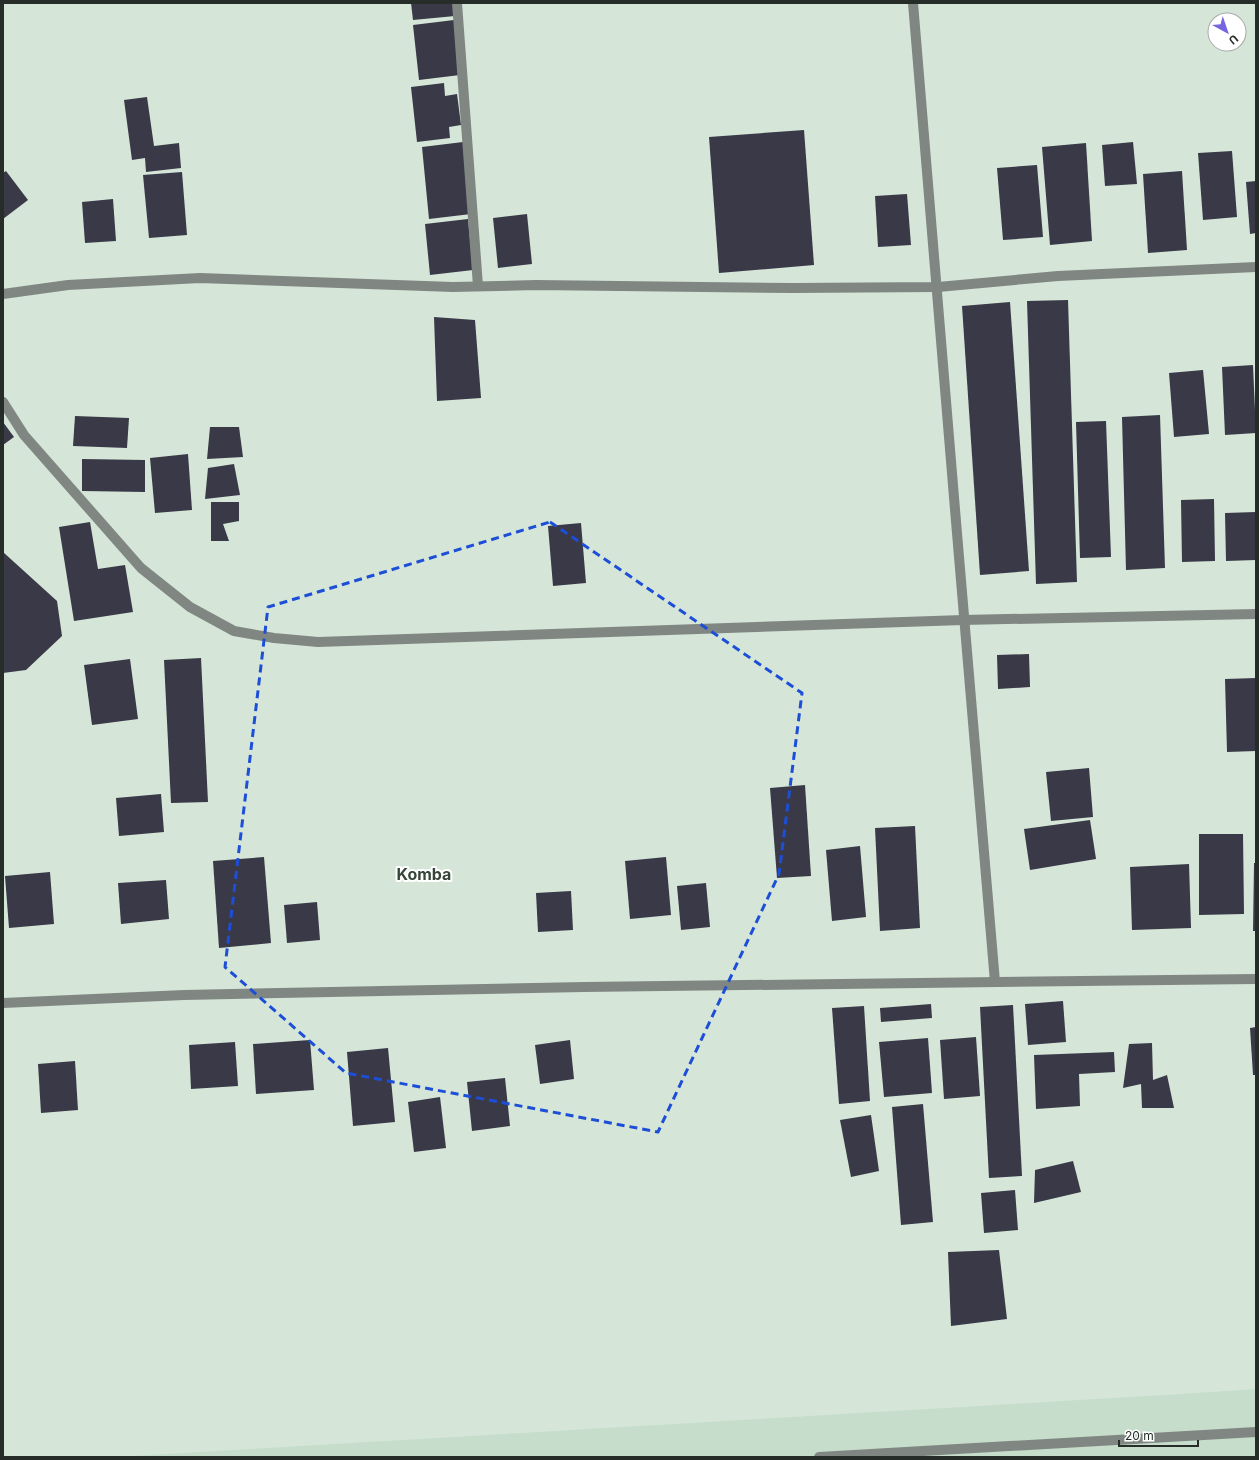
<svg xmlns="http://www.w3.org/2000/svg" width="1259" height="1460" font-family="Inter,sans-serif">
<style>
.built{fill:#c5ddca}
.building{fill:#393948}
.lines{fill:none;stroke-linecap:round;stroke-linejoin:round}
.minor{stroke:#808782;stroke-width:10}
.marked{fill:none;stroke:#1d4ed8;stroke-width:3;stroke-dasharray:8 5;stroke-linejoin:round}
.labels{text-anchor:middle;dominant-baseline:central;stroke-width:4;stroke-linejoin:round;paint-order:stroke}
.quarter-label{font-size:16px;font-weight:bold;fill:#36453a;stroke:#fff}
</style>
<rect width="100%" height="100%" fill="#d5e6d8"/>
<path class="built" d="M1256 1389V1457H115L1181 1394Z"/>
<g class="building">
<path d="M411 3H453L455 16 413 20Z"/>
<path d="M454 20 460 75 419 80 413 25Z"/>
<path d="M444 83 445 96 457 94 461 125 449 127 450 138 417 142 411 87Z"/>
<path d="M147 97 154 146 179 143 181 168 146 172 145 158 132 160 124 100Z"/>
<path d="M804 130 814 265 719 273 709 137Z"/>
<path d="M463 142 471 214 429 219 422 147Z"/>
<path d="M1133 142 1137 184 1105 186 1102 145Z"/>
<path d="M1086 143 1092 241 1050 245 1042 147Z"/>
<path d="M1232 151 1237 217 1203 220 1198 153Z"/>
<path d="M1037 165 1043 237 1003 240 997 168Z"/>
<path d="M6 171 28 200 3 219V173Z"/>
<path d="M1182 171 1187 250 1148 253 1143 174Z"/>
<path d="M182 172 187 235 149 238 143 175Z"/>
<path d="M1256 181V233L1250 234 1246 182Z"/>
<path d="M907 194 911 245 878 247 875 196Z"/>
<path d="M113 199 116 241 85 243 82 202Z"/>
<path d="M527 214 532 264 498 268 493 218Z"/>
<path d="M468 219 473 270 430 275 425 224Z"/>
<path d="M1068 300 1077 582 1036 584 1027 301Z"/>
<path d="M1010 302 1029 571 980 575 962 306Z"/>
<path d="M434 317 475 320 481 398 437 401Z"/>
<path d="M1253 365 1256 433 1225 435 1222 367Z"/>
<path d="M1203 370 1209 434 1174 437 1169 373Z"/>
<path d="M1160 415 1165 568 1126 570 1122 417Z"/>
<path d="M75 416 129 418 127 448 73 446Z"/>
<path d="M1106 421 1111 557 1080 558 1076 422Z"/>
<path d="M3 422 14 437 3 445Z"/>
<path d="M210 427H239L243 457 207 459Z"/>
<path d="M188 454 192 510 155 513 150 458Z"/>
<path d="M82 459 145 460V492L82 491Z"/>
<path d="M234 464 240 495 205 499 208 468Z"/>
<path d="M1214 499 1215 561 1182 562 1181 500Z"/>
<path d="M211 502H239V521L223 524 229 541H211Z"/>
<path d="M1256 512V560L1226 561 1225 513Z"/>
<path d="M90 522 98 569 125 565 133 612 74 621 59 527Z"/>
<path d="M581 523 586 583 553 586 548 526Z"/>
<path d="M3 552 57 601 62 636 26 670 3 673Z"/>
<path d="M1029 654 1030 687 998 689 997 655Z"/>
<path d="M201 658 208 802 171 803 164 660Z"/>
<path d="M130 659 138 719 92 725 84 665Z"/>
<path d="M1256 678V751L1227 752 1225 679Z"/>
<path d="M1089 768 1093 817 1051 821 1046 772Z"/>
<path d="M805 785 811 876 777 878 770 788Z"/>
<path d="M161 794 164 832 119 836 116 798Z"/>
<path d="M1090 820 1096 859 1030 870 1024 829Z"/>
<path d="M915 826 920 928 880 931 875 828Z"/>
<path d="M1199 834H1243L1244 914 1199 915Z"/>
<path d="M860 846 866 917 832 921 826 850Z"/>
<path d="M264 857 271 943 219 948 213 861Z"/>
<path d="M666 857 671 915 630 919 625 861Z"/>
<path d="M1254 863H1256V931H1253Z"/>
<path d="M1189 864 1191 928 1132 930 1130 867Z"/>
<path d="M50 872 54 924 9 928 5 876Z"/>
<path d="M166 880 169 919 121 924 118 883Z"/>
<path d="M706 883 710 927 681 930 677 886Z"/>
<path d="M571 891 573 930 538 932 536 893Z"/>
<path d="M317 902 320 940 287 943 284 905Z"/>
<path d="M1063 1001 1066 1042 1028 1045 1025 1004Z"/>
<path d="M931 1004 932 1018 881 1022 880 1008Z"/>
<path d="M1013 1005 1022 1176 989 1178 980 1007Z"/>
<path d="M864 1006 870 1101 839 1104 832 1008Z"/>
<path d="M1256 1027V1075H1253L1250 1028Z"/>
<path d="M976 1037 980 1096 944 1099 940 1040Z"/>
<path d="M928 1038 932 1093 884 1097 879 1042Z"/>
<path d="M310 1040 314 1090 256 1094 253 1044Z"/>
<path d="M570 1040 574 1079 540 1084 535 1045Z"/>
<path d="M235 1042 238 1086 191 1089 189 1045Z"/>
<path d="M1152 1043 1153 1080 1167 1075 1174 1108H1142L1141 1084 1123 1088 1129 1044Z"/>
<path d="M388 1048 395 1122 353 1126 347 1052Z"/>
<path d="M1114 1052 1115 1072 1079 1074 1080 1106 1036 1109 1034 1055Z"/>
<path d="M75 1061 78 1110 41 1113 38 1064Z"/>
<path d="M505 1078 510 1126 472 1131 467 1082Z"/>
<path d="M440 1097 446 1148 414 1152 408 1102Z"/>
<path d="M923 1104 933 1222 901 1225 892 1107Z"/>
<path d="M871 1115 879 1171 851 1177 840 1120Z"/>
<path d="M1073 1161 1081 1192 1034 1203 1035 1170Z"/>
<path d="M1015 1190 1018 1230 984 1233 981 1193Z"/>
<path d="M999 1250 1007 1319 951 1326 948 1252Z"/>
</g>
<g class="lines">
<g class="minor">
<path d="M457 3 478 286"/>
<path d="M913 3C941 329 966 656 995 982"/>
<path d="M3 294 68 285 200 278 453 287 536 285 793 288 938 287 1058 276 1256 267"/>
<path d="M3 402 24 435 141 568 190 607 234 631 274 638 318 642 963 620 1256 614"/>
<path d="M3 1003 184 995 584 987 1256 979"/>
<path d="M819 1457 1256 1432"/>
</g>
</g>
<path class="marked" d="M550 522 802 693 779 874 658 1132 346 1073 225 967 268 607Z"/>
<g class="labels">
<g class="quarter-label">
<text x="424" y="874">Komba</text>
</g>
</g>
<rect width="1259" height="1460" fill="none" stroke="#262d28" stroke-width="8"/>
<g transform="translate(1227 32) rotate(140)"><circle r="19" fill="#ffffff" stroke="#a8aba9"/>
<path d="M0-3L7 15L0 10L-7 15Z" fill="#7765e0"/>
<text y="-6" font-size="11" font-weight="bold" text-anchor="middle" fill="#262d28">U</text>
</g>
<path d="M1119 1440v6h79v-6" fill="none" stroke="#262d28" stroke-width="2"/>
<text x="1125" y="1440" font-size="12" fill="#262d28" stroke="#ffffff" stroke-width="3" paint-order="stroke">20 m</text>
</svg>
